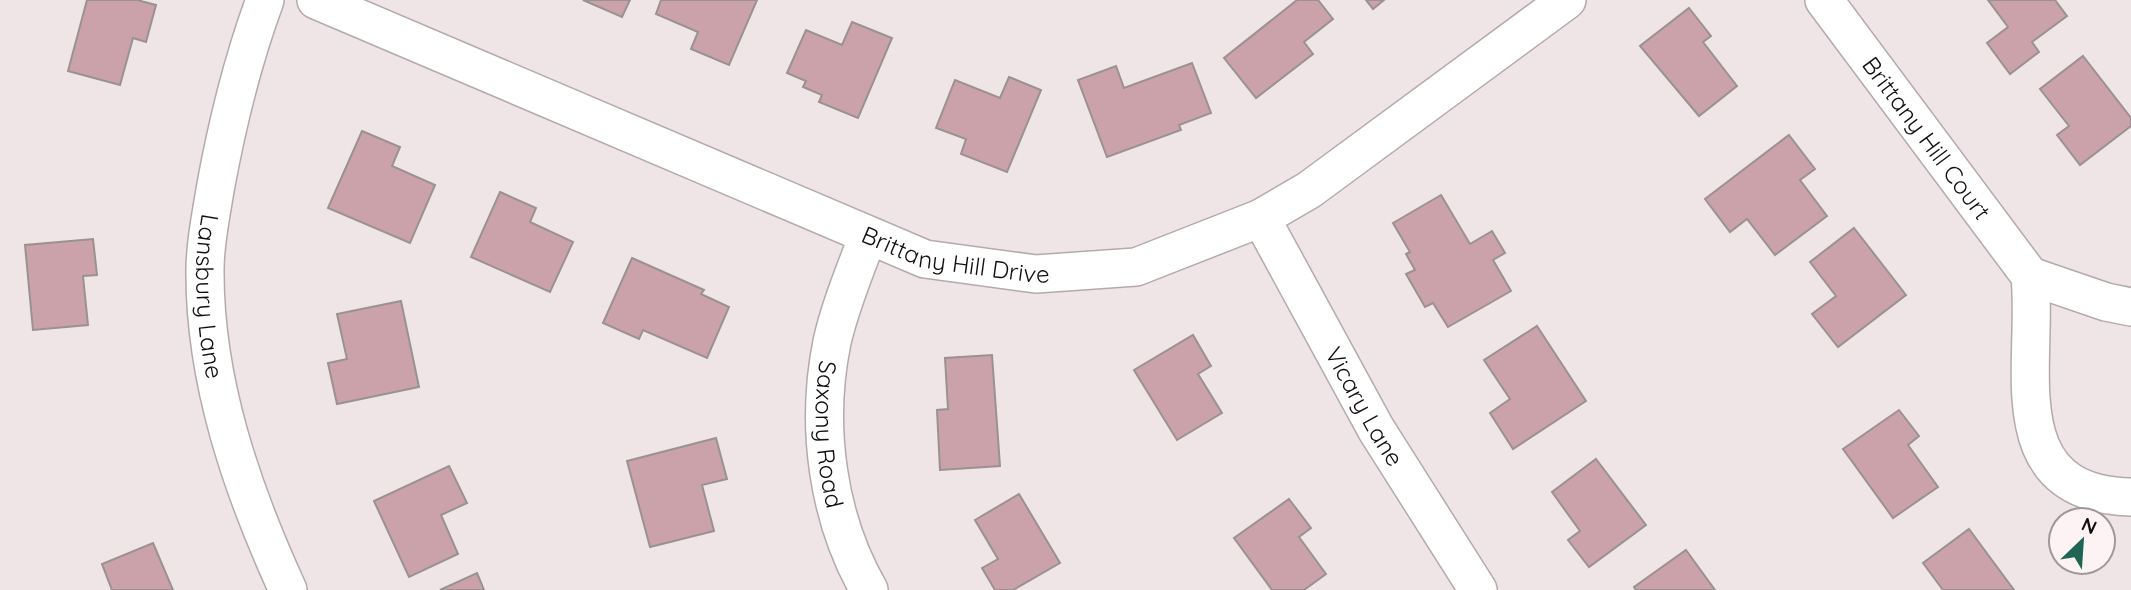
<svg xmlns="http://www.w3.org/2000/svg" width="2131" height="590" font-family="Quicksand,sans-serif">
<style>
.building{fill:#cba2aa;stroke:#9a9192;stroke-width:2}
.lines{fill:none;stroke-linecap:round;stroke-linejoin:round}
.street-casing{stroke:#b4aaac;stroke-width:40}
.street{stroke:#fff;stroke-width:37}
.labels{text-anchor:middle;dominant-baseline:central;stroke-width:5;stroke-linejoin:round;paint-order:stroke}
.street-label{font-size:24px;fill:#110e0f;stroke:#fdf2f4}
</style>
<rect width="100%" height="100%" fill="#efe5e7"/>
<g class="building">
<path d="M87 0H137L156 5 146 42 133 38 120 85 68 71Z"/>
<path d="M583 0H630L622 17Z"/>
<path d="M661 0H757L729 65 691 49 698 32 656 14Z"/>
<path d="M1297 0H1318L1333 19 1304 42 1313 54 1256 98 1224 58Z"/>
<path d="M1366 0H1384L1373 9Z"/>
<path d="M1988 0H2055L2067 16 2032 42 2039 52 2010 74 1987 43 2008 27Z"/>
<path d="M1689 8 1711 36 1703 42 1737 86 1699 116 1640 46Z"/>
<path d="M852 22 892 38 858 118 819 102 822 95 803 87 806 81 787 73 806 30 842 45Z"/>
<path d="M2083 56 2131 118V126L2080 165 2057 135 2069 126 2040 89Z"/>
<path d="M1192 63 1211 113 1179 125 1181 130 1107 157 1078 80 1116 66 1124 88Z"/>
<path d="M1009 77 1041 90 1007 172 961 154 966 139 936 128 955 80 1000 98Z"/>
<path d="M362 131 400 147 392 166 435 185 410 243 328 208Z"/>
<path d="M1789 135 1815 169 1800 180 1827 216 1775 255 1747 219 1730 232 1705 199Z"/>
<path d="M500 192 536 208 530 222 573 242 550 292 471 257Z"/>
<path d="M1441 195 1470 244 1492 231 1505 253 1493 260 1511 291 1448 327 1433 303 1425 307 1406 274 1415 270 1406 254 1410 252 1393 223Z"/>
<path d="M1854 228 1906 295 1838 347 1812 314 1836 296 1810 262Z"/>
<path d="M93 239 97 275 83 276 88 325 33 330 25 245Z"/>
<path d="M632 258 704 290 701 294 729 307 707 358 643 330 639 339 603 323Z"/>
<path d="M401 301 419 387 337 404 328 363 347 359 337 314Z"/>
<path d="M1537 326 1586 401 1513 449 1490 413 1510 399 1484 360Z"/>
<path d="M1193 335 1211 366 1198 374 1222 413 1177 440 1134 370Z"/>
<path d="M992 355 1000 466 940 470 937 410 948 409 945 358Z"/>
<path d="M1899 410 1919 436 1908 445 1938 487 1893 518 1843 449Z"/>
<path d="M716 438 727 479 702 485 714 531 650 547 627 461Z"/>
<path d="M1596 459 1646 525 1589 567 1568 540 1580 531 1552 492Z"/>
<path d="M449 466 467 503 441 515 458 554 409 577 374 501Z"/>
<path d="M1019 494 1060 563 1013 590H995L982 568 998 559 975 520Z"/>
<path d="M1289 499 1311 528 1299 537 1326 574 1304 590H1272L1234 538Z"/>
<path d="M1969 529 2014 590H1943L1923 563Z"/>
<path d="M153 543 173 590H112L102 564Z"/>
<path d="M1686 550 1715 590H1636L1634 587Z"/>
<path d="M477 573 484 590H440Z"/>
</g>
<g class="lines">
<defs>
<g id="street">
<path id="s1" d="M265 0C242 62 227 124 215 190 211 216 205 242 205 269 204 380 242 490 288 590"/>
<path id="s2" d="M316 0 925 259 1036 274 1136 267 1261 218 1309 190 1567 0"/>
<path id="s3" d="M1824 0 2030 276C2039 364 1996 494 2131 497"/>
<path id="s4" d="M1261 218 1376 429 1478 590"/>
<path id="s5" d="M868 236C855 271 840 306 832 342 815 425 827 517 869 590"/>
<path d="M2030 276 2106 302 2131 307"/>
</g>
</defs>
<use href="#street" class="street-casing"/>
<use href="#street" class="street"/>
</g>
<g class="labels">
<g class="street-label">
<text stroke="none"><textPath href="#s3" startOffset="172">Brittany Hill Court</textPath></text>
<text stroke="none"><textPath href="#s2" startOffset="691">Brittany Hill Drive</textPath></text>
<text stroke="none"><textPath href="#s1" startOffset="304">Lansbury Lane</textPath></text>
<text stroke="none"><textPath href="#s4" startOffset="215">Vicary Lane</textPath></text>
<text stroke="none"><textPath href="#s5" startOffset="205">Saxony Road</textPath></text>
</g>
</g>
<g transform="translate(2082 541) rotate(25)"><circle r="33" fill="#fdf2f4" stroke="#9f9798" stroke-width="2"/>
<path d="M0-5L12 26L0 18L-12 26Z" fill="#1f6455"/>
<text y="-10" font-size="19" font-weight="bold" text-anchor="middle" fill="#110e0f">N</text>
</g>
</svg>
